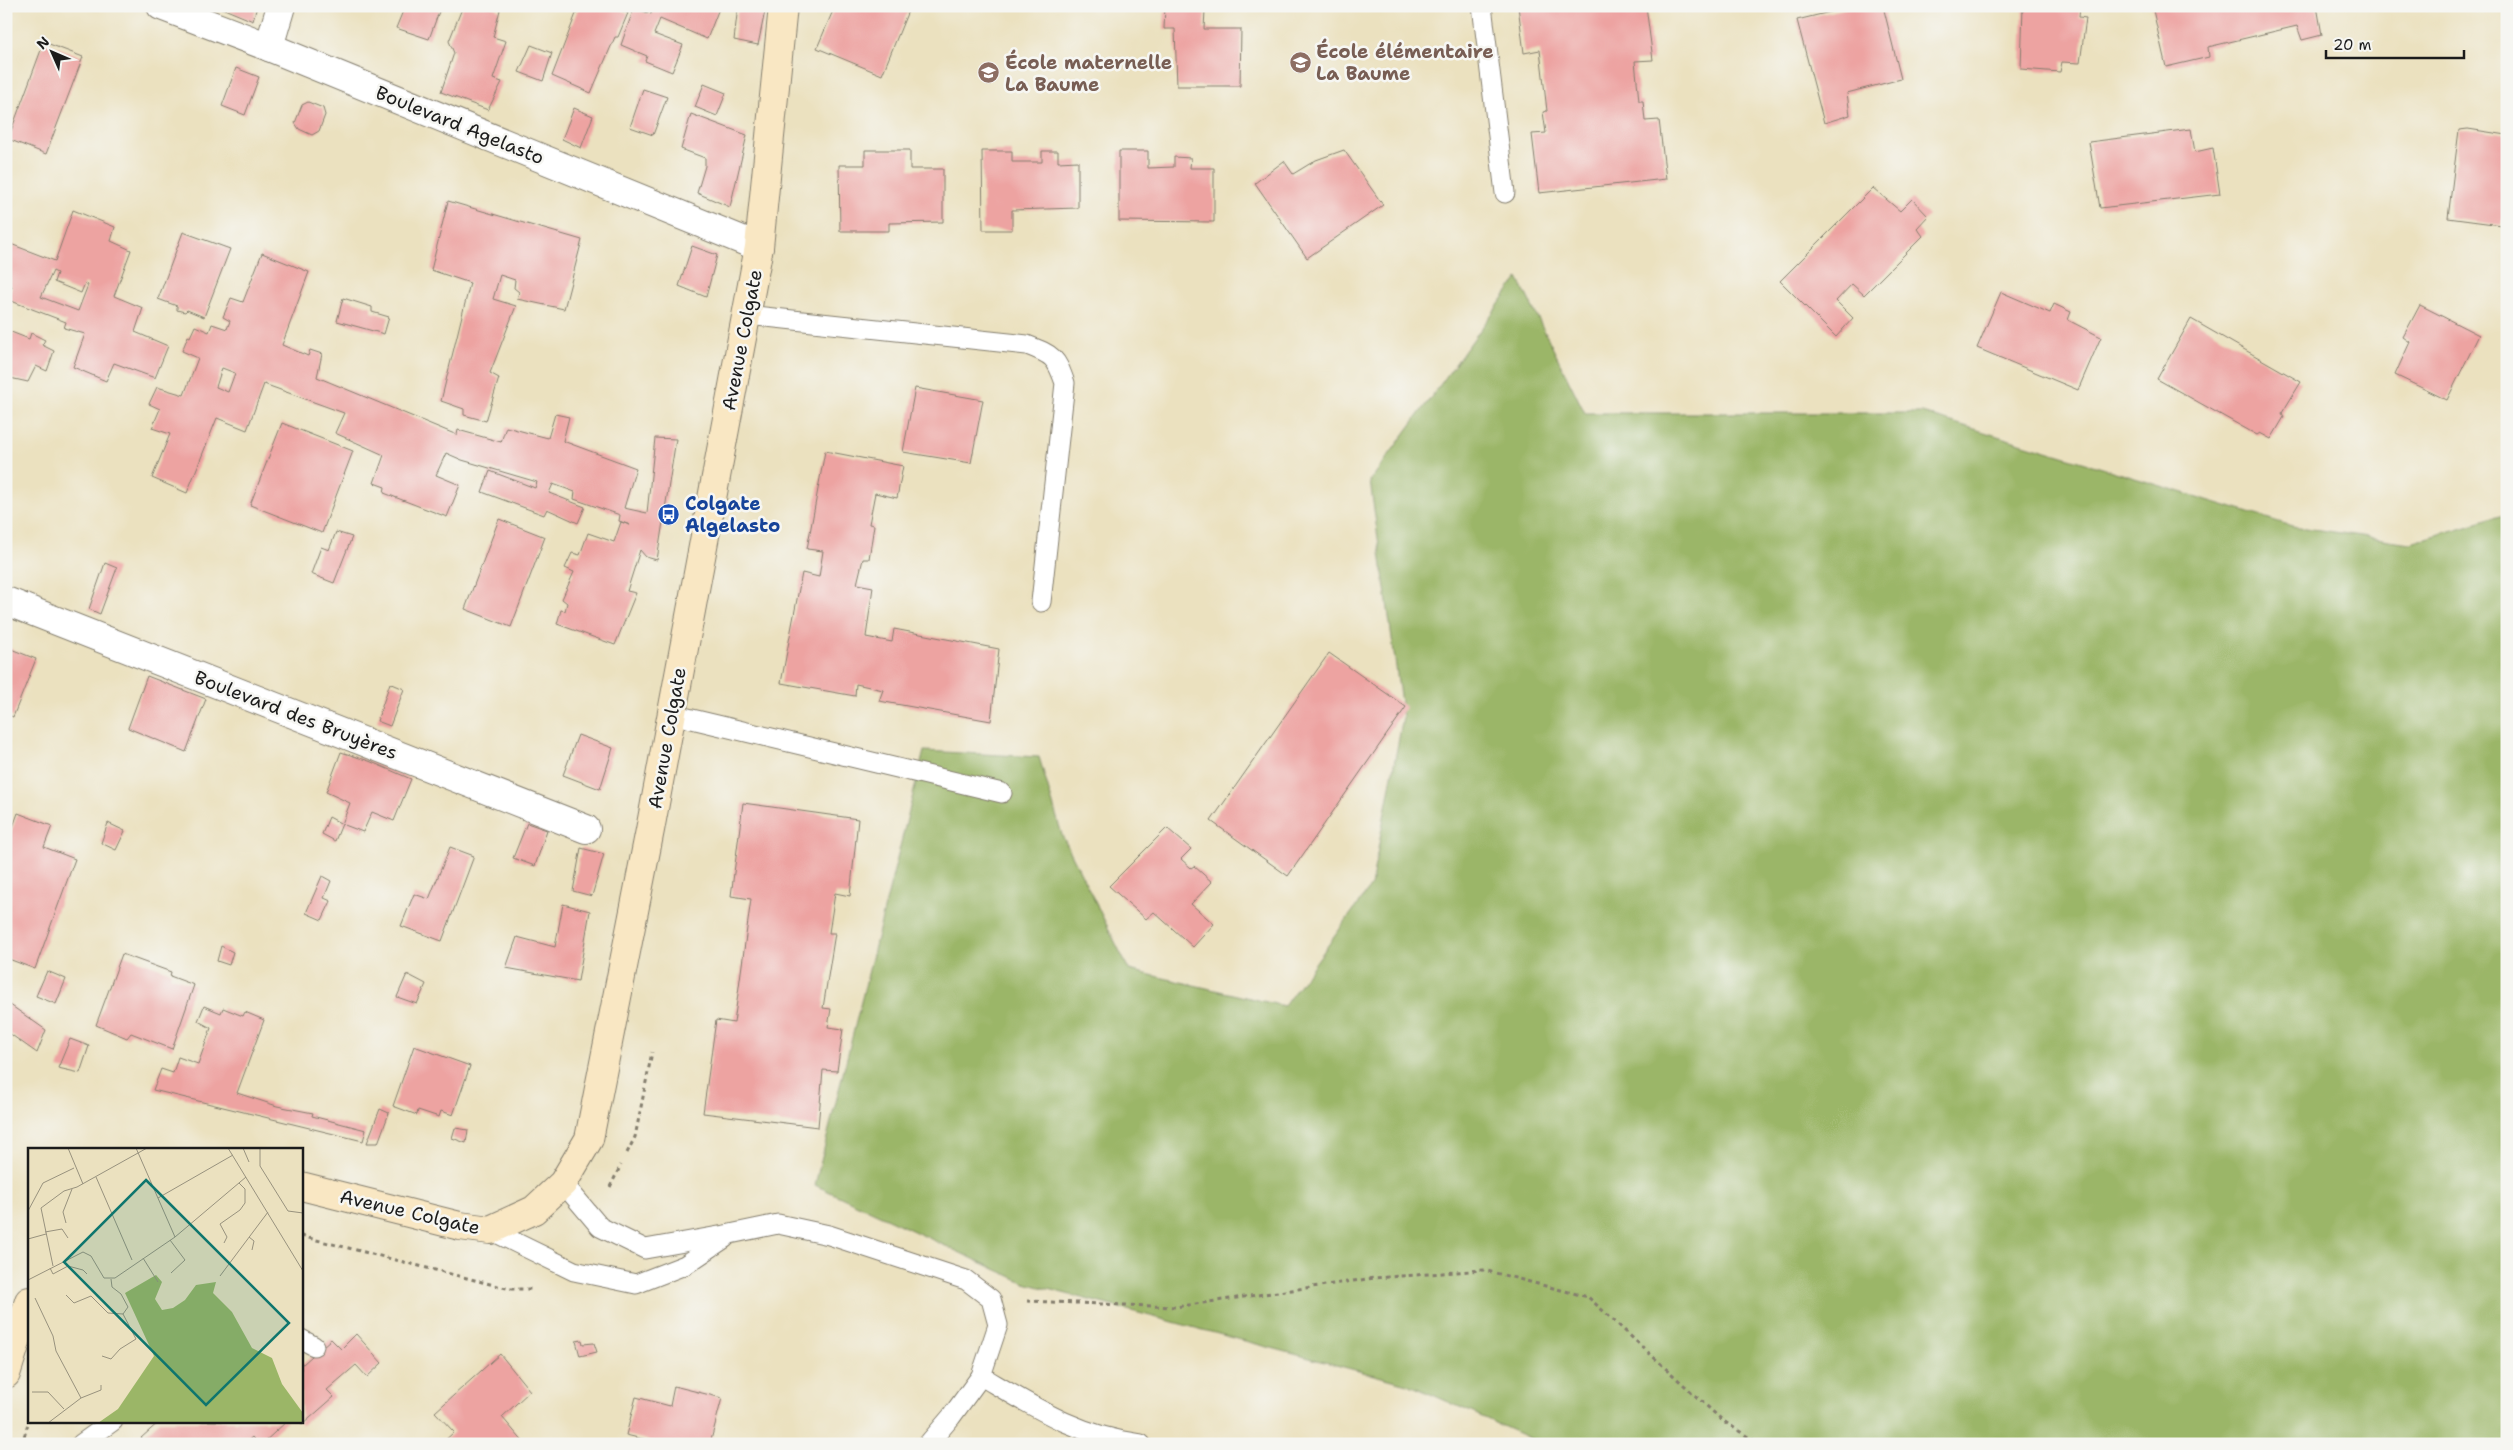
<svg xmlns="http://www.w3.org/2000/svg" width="2513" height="1450" font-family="'Shantell Sans',sans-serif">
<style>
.forest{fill:#9bb667;stroke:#5c6942}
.building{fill:#eda3a1;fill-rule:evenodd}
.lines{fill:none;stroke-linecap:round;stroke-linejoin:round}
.lane-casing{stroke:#847e6e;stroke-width:21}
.street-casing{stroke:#847e6e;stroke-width:30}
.secondary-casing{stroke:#847e6e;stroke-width:30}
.path{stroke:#847e6e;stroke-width:3;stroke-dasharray:4 4;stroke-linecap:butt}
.lane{stroke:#fff;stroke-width:19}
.street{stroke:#fff;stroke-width:28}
.secondary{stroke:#f9e7c3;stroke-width:28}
.labels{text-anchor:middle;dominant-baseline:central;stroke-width:5;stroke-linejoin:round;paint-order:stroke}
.education-label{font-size:19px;font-weight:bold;fill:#785e54;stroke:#f6f6f2;text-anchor:start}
.street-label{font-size:19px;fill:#1c1c1c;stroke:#f6f6f2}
.transit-label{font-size:19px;font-weight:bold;fill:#164399;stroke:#f6f6f2;text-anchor:start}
.inset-road{fill:none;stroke:#98927e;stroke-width:1}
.view{fill:#0f766e;fill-opacity:0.15;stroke:#0f766e;stroke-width:2.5}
.inset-edge{fill:none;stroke:#1c1c1c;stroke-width:2.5}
</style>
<rect width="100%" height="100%" fill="#f6f6f2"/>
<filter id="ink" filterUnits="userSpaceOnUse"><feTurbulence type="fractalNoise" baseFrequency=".02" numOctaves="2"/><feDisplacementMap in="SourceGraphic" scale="10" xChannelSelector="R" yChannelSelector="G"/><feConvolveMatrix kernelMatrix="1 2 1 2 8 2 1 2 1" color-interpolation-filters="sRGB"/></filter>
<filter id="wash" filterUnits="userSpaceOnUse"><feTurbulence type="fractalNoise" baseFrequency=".0096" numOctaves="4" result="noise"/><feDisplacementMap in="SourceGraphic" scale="20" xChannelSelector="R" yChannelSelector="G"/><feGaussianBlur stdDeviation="1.12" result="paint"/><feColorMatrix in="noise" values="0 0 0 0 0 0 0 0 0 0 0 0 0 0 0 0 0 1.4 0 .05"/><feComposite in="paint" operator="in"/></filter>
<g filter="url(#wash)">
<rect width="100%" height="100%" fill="#ebe1bf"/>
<path class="forest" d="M1518 278 1585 413H1922L2292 526 2410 543 2507 514V1444H1543L1408 1384 1025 1283 815 1185 924 751 1039 757 1062 835 1129 970 1284 1006 1371 886 1403 717 1370 481Z"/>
<g id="blocks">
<g class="building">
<path d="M217 6H257L253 21Z"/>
<path d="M391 6H441L429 39 396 28 403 11Z"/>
<path d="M463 6H491L500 10 493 37 506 41 493 79 502 82 488 110 441 92 454 53 449 41Z"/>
<path d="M579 6H612L628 13 618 37H615L591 93 552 76Z"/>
<path d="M654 6H720L707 39 660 19 654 34 683 45 672 72 645 61 647 56 621 45 634 8 651 14Z"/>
<path d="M738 6H766L758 45 734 40Z"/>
<path d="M835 6H910L882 75 817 48Z"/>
<path d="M1165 6H1248L1205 10 1204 29H1241L1240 86H1177L1175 29H1164Z"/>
<path d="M1518 6H1646L1653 60 1635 61 1639 101H1643L1645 121 1659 120 1666 179 1539 193 1532 134 1546 133 1543 112 1547 111 1540 50 1524 53Z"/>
<path d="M1855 6H1883L1901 79 1847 93 1850 115 1824 123 1797 20Z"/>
<path d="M2023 6H2080L2079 17 2086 18 2080 63 2062 62 2060 72 2021 69Z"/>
<path d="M2152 6H2317L2322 35 2302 40 2297 26 2208 47 2209 57 2166 67Z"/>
<path d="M44 42 83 57 46 154 8 139Z"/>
<path d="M531 45 552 53 543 81 519 72Z"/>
<path d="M236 68 259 77 245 115 222 106Z"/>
<path d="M704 84 726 93 717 116 695 107Z"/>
<path d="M643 89 667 97 653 135 630 127Z"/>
<path d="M308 102 323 108 325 115 319 131 312 135 299 129 295 123 302 105Z"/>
<path d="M574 108 593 116 581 148 562 139Z"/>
<path d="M691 114 747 135 730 207 697 193 705 166V158L681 149Z"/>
<path d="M2191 129 2195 152 2213 148 2220 194 2100 208 2089 142Z"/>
<path d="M2468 129 2507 135V210H2505L2501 225 2448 218 2459 130Z"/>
<path d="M865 150H910V169H943V222L889 223V231H840L839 165H865Z"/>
<path d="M1344 150 1383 205 1307 258 1255 183 1284 161 1293 174 1316 160Z"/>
<path d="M982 151H1012V162H1042V151H1058V162L1078 161V208L1012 210V230H983Z"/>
<path d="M1119 151H1148V168L1174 167V157L1191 158 1190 168H1214V222L1119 221Z"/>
<path d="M1873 188 1900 211 1912 199 1928 216 1917 228 1923 236 1864 295 1852 284 1836 301 1853 318 1836 337 1780 281Z"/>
<path d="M448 201 582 240 564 309 517 299 519 292 514 288 515 280 500 275 493 299 516 306 490 373 499 378 486 421 464 415V409L441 401 470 283 431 270Z"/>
<path d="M73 210 115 227 111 241 131 250 114 296 143 308 135 332 168 346 155 378 114 363 106 381 73 367 85 334 64 328 66 322 6 299 12 286 6 284 8 243 55 261ZM53 271 57 273 54 282 81 293 85 283 88 285 78 311 41 297Z"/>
<path d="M183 232 230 249 204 317 187 310 185 312 177 310V306L158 299Z"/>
<path d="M692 246 717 255 706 297 679 286Z"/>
<path d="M262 253 309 272 282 345 308 356 310 350 322 354 317 377 457 435 458 430 501 442 506 427 548 438 555 414 569 417 563 441 636 468 624 508 647 513 655 438 676 439 657 560 646 557 640 550 627 591 636 593 615 645 557 624 561 610 565 611 567 603 562 599 574 572 565 568 572 553 580 555 588 533 614 542 621 522 630 525 619 521 620 515 574 499 575 492 553 484 549 493 585 507 578 523 547 509 544 515 482 492 490 471 535 488 537 482 462 460 446 453 436 475 460 485 447 517 384 493 385 487 374 483 384 455 335 433 344 413 264 384 247 430 217 418 187 493 152 478 170 434 152 428 160 409 149 404 157 387 184 395 198 358 182 351 188 336 190 337 195 326 209 332 212 324 227 329 230 321 223 317 231 298 243 302ZM222 368 235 373 228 392 216 387Z"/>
<path d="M2001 292 2050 313 2054 304 2071 312 2068 320 2101 337 2078 390 1977 348Z"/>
<path d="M343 298 372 307V312L389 317 384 334 337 321Z"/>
<path d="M2420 305 2479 335 2447 400 2395 375 2410 342 2403 337Z"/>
<path d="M2191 319 2301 382 2282 413 2284 417 2271 439 2260 433 2257 435 2157 379Z"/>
<path d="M6 330 29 339 31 333 45 340 42 345 54 351 47 371 36 366 28 382 10 378 6 387Z"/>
<path d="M915 388 983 400 971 463 903 452Z"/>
<path d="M282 423 353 451 322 533 250 505Z"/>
<path d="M825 451 903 466 897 498 875 493 869 524 874 525 869 559H863L857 584 873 587 866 637 892 642 894 629 999 649 991 721 879 701 883 690 856 684 855 696 781 683 802 573 819 577 823 551 807 549Z"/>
<path d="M499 519 545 537 511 627 465 609Z"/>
<path d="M336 532 352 537 334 583 311 574 321 547 329 550Z"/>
<path d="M105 563 117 568 100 614 89 609Z"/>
<path d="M6 647 36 659 13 717 6 714Z"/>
<path d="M1329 653 1406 707 1288 876 1211 821Z"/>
<path d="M147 676 206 699 186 752 128 728Z"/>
<path d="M390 683 404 689 390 726 377 721Z"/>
<path d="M578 735 613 748 600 789 563 775Z"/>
<path d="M341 752 369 761 411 779 394 821 372 812 363 832 342 824 350 803 326 792Z"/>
<path d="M743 803 858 819 850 896 835 893 829 933H835L823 1008 831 1009 828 1027 843 1029 837 1071 823 1070 818 1127 703 1113 716 1020 734 1023 751 899 731 896Z"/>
<path d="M18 813 52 826 44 847 75 859 35 969 6 958V846Z"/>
<path d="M329 817 342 824 335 841 322 834Z"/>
<path d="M108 823 125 831 116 850 101 843Z"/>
<path d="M527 823 547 830 535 866 513 858Z"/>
<path d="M1167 828 1191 849 1181 859 1191 868 1194 866 1212 882 1191 904 1214 924 1193 947 1154 912 1146 919 1109 886Z"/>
<path d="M450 847 474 856 442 941 401 926 414 894 429 899Z"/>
<path d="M581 848 604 854 592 896 573 891Z"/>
<path d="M322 876 331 881 324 898 331 901 322 920 306 913Z"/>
<path d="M563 904 590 911 578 981 506 968 517 937 555 947Z"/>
<path d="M221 946 233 952 229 965 217 961Z"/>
<path d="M122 954 171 972 170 976 194 985 172 1049 131 1033 127 1038 96 1025Z"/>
<path d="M47 971 66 979 56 1004 36 996Z"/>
<path d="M407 974 426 984 417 1004 397 997Z"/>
<path d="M6 1002 46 1030 37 1053 6 1031Z"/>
<path d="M204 1006 221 1013 223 1008 243 1016 245 1012 264 1020 237 1093 277 1106 313 1113 312 1116 366 1130 363 1141 153 1090 161 1069 173 1073 178 1057 198 1064 211 1028 198 1021Z"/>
<path d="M70 1039 89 1046 80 1073 58 1068Z"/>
<path d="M414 1046 470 1066 453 1115 441 1111 439 1117 418 1110 417 1115 393 1106Z"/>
<path d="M380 1109 389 1113 378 1143H367Z"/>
<path d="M455 1128 468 1130 466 1143 452 1138Z"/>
<path d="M356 1334 382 1363 367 1377 356 1365 327 1390 334 1397 302 1425 298 1421H301V1363L303 1364 331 1339 341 1349Z"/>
<path d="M582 1340 583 1344 594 1343 597 1352 580 1356 576 1341Z"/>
<path d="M500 1354 530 1391 502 1417 525 1444H441L454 1432 435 1412Z"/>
<path d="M674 1386 722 1398 710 1444H664L626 1435 636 1397 670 1406Z"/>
<path d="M160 1421H287L262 1444H258L252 1437 244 1444H146L141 1438Z"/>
</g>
</g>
</g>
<g filter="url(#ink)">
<use href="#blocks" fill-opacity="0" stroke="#847e6e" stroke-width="1"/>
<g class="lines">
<defs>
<g id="lane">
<path d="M1482 6 1505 193"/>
<path d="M747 315 1027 345C1053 355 1056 357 1065 383L1041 602"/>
<path d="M671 714 1002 793"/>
<path d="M563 1183 600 1227 645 1249 730 1234 778 1224 829 1235 966 1280 991 1299 998 1325 981 1376 951 1417 928 1444"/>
<path d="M490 1230 574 1271 636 1284 685 1265 725 1238"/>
<path d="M301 1339 314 1346"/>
<path d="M981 1376C1034 1407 1078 1436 1141 1444"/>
<path d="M81 1444 113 1421"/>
</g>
<g id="street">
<path d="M161 6 269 47 759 247"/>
<path d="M269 47 281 6"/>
<path d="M6 601 586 829"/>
</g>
<g id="secondary">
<path d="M301 1186 460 1226 490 1230 534 1210 563 1183 589 1139 650 830 759 247 783 6"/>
<path d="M6 1374 29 1301"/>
</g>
</defs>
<use href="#lane" class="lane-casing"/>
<use href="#street" class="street-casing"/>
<use href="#secondary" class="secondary-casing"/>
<g class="path">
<path d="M627 1153 635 1137 652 1052"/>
<path d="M610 1187 621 1165"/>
<path d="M301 1236 510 1289H531"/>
<path d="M1027 1301 1175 1307 1374 1278 1484 1270 1588 1297 1722 1420 1759 1444"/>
<path d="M22 1444 29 1420"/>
</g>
<use href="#lane" class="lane"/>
<use href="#street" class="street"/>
<use href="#secondary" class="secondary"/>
</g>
</g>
<defs>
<symbol id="school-disc" viewBox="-11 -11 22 22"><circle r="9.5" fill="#8d6e63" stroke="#f6f6f2"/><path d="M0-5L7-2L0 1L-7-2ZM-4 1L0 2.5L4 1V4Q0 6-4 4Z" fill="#fff"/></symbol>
<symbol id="bus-disc" viewBox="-11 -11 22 22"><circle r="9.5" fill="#1a4fb4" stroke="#f6f6f2"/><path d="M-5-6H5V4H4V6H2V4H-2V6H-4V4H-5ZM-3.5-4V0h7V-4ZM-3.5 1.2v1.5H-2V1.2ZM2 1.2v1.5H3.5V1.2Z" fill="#fff"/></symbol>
</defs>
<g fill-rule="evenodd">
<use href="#school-disc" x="1288" y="50" width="25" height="25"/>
<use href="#school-disc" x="976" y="60" width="25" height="25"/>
<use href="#bus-disc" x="656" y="502" width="25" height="25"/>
</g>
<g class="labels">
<g class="education-label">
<text x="1316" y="51">École élémentaire<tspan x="1316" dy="22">La Baume</tspan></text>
<text x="1005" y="62">École maternelle<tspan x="1005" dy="22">La Baume</tspan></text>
</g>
<g class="street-label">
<text transform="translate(460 125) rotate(22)">Boulevard Agelasto</text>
<text transform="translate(742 340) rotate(-79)">Avenue Colgate</text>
<text transform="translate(296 715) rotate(21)">Boulevard des Bruyères</text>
<text transform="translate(667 738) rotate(-80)">Avenue Colgate</text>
<text transform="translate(410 1212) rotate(13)">Avenue Colgate</text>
</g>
<g class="transit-label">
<text x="685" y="503">Colgate<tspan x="685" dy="22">Algelasto</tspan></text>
</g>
</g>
<g transform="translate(28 1148)">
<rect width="275" height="275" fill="#ebe1bf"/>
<path d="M128 127 134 134 127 151 134 162 145 160 157 152 168 137 188 134 185 145 204 164 224 200 244 210 254 236 275 265V275H70L90 261 126 208 97 145Z" fill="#9bb667"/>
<path class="inset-road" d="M40 0 55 36M108 0 147 89M200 0 275 123M215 0 221 14M232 0V18L260 63 275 65M68 29 104 112M130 50 205 7M0 63 15 35 46 20M38 75 35 64 44 41M17 84 34 81 40 90M221 89 226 93 224 102M0 91 18 86M142 92 157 112 143 125M196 95 199 89 192 76 212 62 217 55V41L211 35M115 110 130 134M25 118 13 60 36 43 49 39 119 0M22 120 25 126 40 118 55 122 59 126M192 128 240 64M0 132 55 104 63 108 76 130H87L147 89 218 29M38 147 46 155 63 148 80 165 95 166 100 159 93 146 84 139 83 131M7 150 25 188 28 203 53 250M74 208 83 211 92 201 108 191 95 166M4 244H20L36 261M20 275 53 250 73 242V237"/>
<path class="view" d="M118 32 261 175 178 257 36 114Z"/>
<rect width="275" height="275" class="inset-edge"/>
</g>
<rect width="2513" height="1450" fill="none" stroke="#f6f6f2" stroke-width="25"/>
<g transform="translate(52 52) rotate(315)" stroke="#f6f6f2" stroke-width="4" paint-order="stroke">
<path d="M0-4L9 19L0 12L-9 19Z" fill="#1c1c1c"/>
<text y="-8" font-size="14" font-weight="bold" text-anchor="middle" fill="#1c1c1c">N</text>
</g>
<path d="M2326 50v8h138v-8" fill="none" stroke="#1c1c1c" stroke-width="2.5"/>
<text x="2333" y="50" font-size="15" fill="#1c1c1c" stroke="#f6f6f2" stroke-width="4" paint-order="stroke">20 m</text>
</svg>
